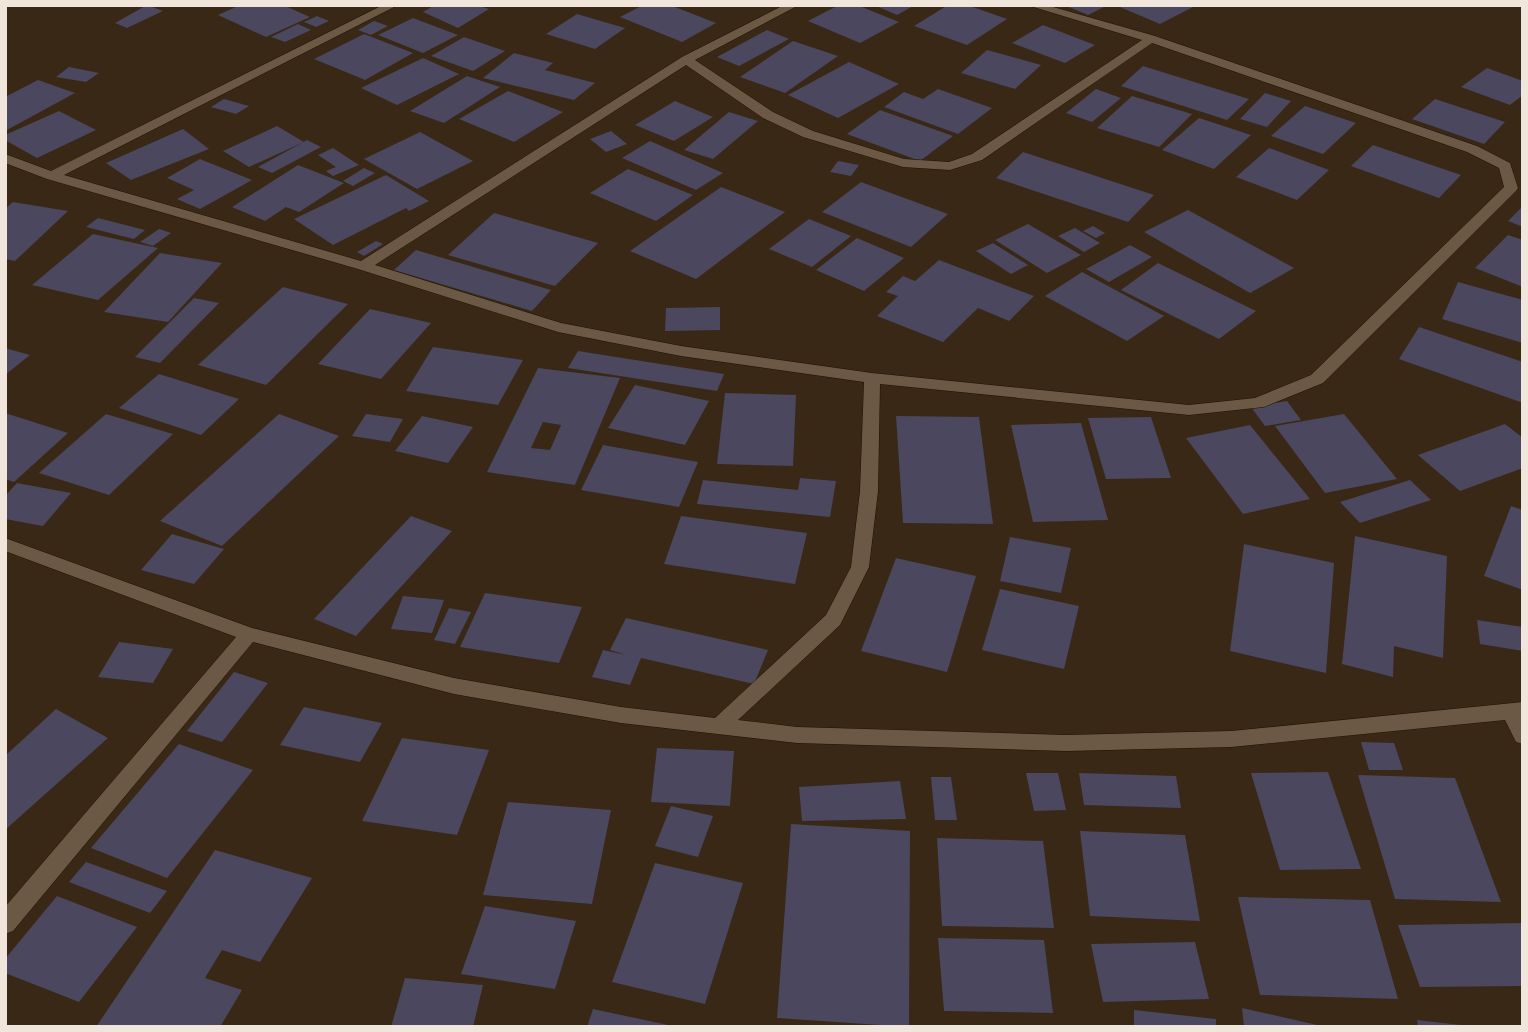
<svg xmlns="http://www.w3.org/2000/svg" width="1528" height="1032" font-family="Signika,sans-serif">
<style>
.building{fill:#4a475e;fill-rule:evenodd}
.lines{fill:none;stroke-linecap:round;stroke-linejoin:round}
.minor-casing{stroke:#1f1001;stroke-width:1}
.minor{fill:#6b5945;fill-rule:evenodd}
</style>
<rect width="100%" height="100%" fill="#382815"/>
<g class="building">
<path d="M147 5 163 11 127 28 115 23Z"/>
<path d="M240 5H283L310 17 266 37 218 15Z"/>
<path d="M435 5H476L489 9 458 28 423 12Z"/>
<path d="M643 5H670L716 23 682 42 620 17Z"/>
<path d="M839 5H857L899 22 860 43 808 21Z"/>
<path d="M874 5H915L897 15Z"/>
<path d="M948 5H967L1007 19 967 45 914 26Z"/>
<path d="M1064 5H1108L1088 15Z"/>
<path d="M1115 5H1197L1160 24Z"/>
<path d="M577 14 625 28 595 49 546 34Z"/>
<path d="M317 16 329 21 316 27 304 22Z"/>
<path d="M413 18 458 35 423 53 378 35Z"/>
<path d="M374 21 388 26 371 35 358 30Z"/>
<path d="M298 24 311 30 285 42 271 37Z"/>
<path d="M1043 25 1095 45 1065 63 1012 43Z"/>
<path d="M767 30 789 39 739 66 717 57Z"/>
<path d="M364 34 413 53 365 80 314 59Z"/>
<path d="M464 37 505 51 473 71 431 56Z"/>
<path d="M793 41 838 56 785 93 740 77Z"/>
<path d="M987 50 1041 65 1015 89 961 73Z"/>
<path d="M514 53 553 63 545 70 595 83 574 100 483 78Z"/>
<path d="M423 58 459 74 397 105 361 88Z"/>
<path d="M849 62 899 84 838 118 788 95Z"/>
<path d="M1143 66 1249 99 1227 120 1121 86Z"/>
<path d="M69 67 99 73 86 82 56 77Z"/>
<path d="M1487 68 1523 81V95L1510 105 1461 87Z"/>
<path d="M467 76 500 87 444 123 410 111Z"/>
<path d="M38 80 75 93 5 131V97Z"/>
<path d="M938 89 992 108 958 134 884 107 904 92 923 99Z"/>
<path d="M1096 89 1121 98 1092 122 1066 113Z"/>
<path d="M508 91 563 112 514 142 459 119Z"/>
<path d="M1265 93 1291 101 1267 127 1240 119Z"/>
<path d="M1132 96 1192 114 1159 147 1097 128Z"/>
<path d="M224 99 249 106 236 114 211 107Z"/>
<path d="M1435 99 1505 122 1484 144 1412 119Z"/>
<path d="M675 101 713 117 674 141 635 125Z"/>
<path d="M1305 106 1356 123 1323 154 1271 136Z"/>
<path d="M880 110 953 136 920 161 847 134Z"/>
<path d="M59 111 96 130 37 158 5 140V135Z"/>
<path d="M729 112 758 121 713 159 684 150Z"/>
<path d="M1199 118 1251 135 1214 169 1162 150Z"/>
<path d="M277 126 304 142 249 167 223 151Z"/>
<path d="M183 129 209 149 131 180 106 163Z"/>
<path d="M611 131 627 144 606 152 590 139Z"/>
<path d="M420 132 473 161 417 189 364 159Z"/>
<path d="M307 140 321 147 272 173 258 167Z"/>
<path d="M650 141 723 173 696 190 622 158Z"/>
<path d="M1373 145 1461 175 1439 198 1351 166Z"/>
<path d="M333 148 359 165 333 176 326 171 336 167 318 155Z"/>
<path d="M1269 148 1329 170 1297 200 1236 177Z"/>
<path d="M1023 152 1154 195 1128 222 996 178Z"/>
<path d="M200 159 252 180 200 209 177 199 194 190 167 178Z"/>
<path d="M838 161 859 165 851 176 830 172Z"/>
<path d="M298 165 344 183 299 212 286 207 265 221 232 207Z"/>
<path d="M364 168 375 173 353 186 343 181Z"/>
<path d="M628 169 693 195 656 221 590 193Z"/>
<path d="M386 175 429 201 409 211 406 208 333 245 294 219Z"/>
<path d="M861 182 948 214 911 247 822 212Z"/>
<path d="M721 187 785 212 696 279 630 251Z"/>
<path d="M13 202 68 211 15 261 5 259V209Z"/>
<path d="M1523 206V227L1508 221Z"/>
<path d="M1188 210 1294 268 1250 293 1144 232Z"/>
<path d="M494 213 598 243 555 286 448 255Z"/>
<path d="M98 218 145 230 134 239 86 227Z"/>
<path d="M809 219 851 236 812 267 769 249Z"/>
<path d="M1028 224 1081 255 1047 273 995 240Z"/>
<path d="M1093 226 1105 233 1096 238 1083 231Z"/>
<path d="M1075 228 1100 243 1084 252 1058 236Z"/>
<path d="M159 229 171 233 153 246 140 242Z"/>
<path d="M93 234 158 248 98 300 32 285Z"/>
<path d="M1508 235 1523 240V287L1475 268Z"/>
<path d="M857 238 904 258 864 291 816 270Z"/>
<path d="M376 241 383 244 364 256 357 252Z"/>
<path d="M993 243 1028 265 1011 274 976 251Z"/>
<path d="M1130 245 1152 257 1109 282 1086 269Z"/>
<path d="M416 250 551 290 532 311 394 270Z"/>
<path d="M160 253 222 263 168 322 104 312Z"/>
<path d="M939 260 1034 296 1009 321 978 308 943 342 877 316 898 296 886 292 903 276 915 281Z"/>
<path d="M1158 263 1256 311 1219 339 1121 290Z"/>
<path d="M1082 272 1164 316 1127 341 1045 296Z"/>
<path d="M1458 282 1523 300V343L1442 319Z"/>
<path d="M283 287 348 304 266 385 198 365Z"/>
<path d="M194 298 219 303 160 363 135 357Z"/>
<path d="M720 307V330L665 331 666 308Z"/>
<path d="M370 309 431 323 381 379 318 364Z"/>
<path d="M1419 327 1523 362V403L1399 359Z"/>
<path d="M433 347 523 360 498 405 406 391Z"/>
<path d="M5 348 30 355 5 375Z"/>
<path d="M578 351 724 374 717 391 568 368Z"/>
<path d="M538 368 620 378 575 485 487 472ZM543 422 561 425 550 450 531 448Z"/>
<path d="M159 374 239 399 201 435 119 408Z"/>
<path d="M635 385 709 401 685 445 608 428Z"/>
<path d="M725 393 796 395 793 466 717 464Z"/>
<path d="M1287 401 1301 420 1265 426 1251 407Z"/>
<path d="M5 413 68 433 14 482 5 479Z"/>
<path d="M106 414 173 434 109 495 39 473Z"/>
<path d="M279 414 339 436 222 546 160 521Z"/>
<path d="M366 414 403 419 390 442 352 436Z"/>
<path d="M1344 414 1397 479 1325 493 1275 426Z"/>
<path d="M422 416 473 427 448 463 395 451Z"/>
<path d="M896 416 979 417 993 524 903 523Z"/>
<path d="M1151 417 1171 478 1106 479 1088 418Z"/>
<path d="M1081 423 1108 520 1033 522 1011 425Z"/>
<path d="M1505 424 1523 438V468L1460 491 1418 455Z"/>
<path d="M1250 425 1310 499 1243 514 1186 438Z"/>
<path d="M603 445 698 462 679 507 581 490Z"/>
<path d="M800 478 836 481 830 517 697 504 703 480 798 490Z"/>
<path d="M1410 480 1431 500 1360 523 1340 502Z"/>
<path d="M17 483 71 493 43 526 5 519V496Z"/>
<path d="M1511 506 1523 510V590L1484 576Z"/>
<path d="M411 516 452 531 356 636 314 619Z"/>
<path d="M681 516 807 533 795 584 664 564Z"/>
<path d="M172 534 224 549 194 584 141 570Z"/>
<path d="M1355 536 1447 556 1443 658 1394 646 1393 677 1342 664Z"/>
<path d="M1010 537 1071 548 1061 593 1000 581Z"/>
<path d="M1244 544 1334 563 1326 673 1230 651Z"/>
<path d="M896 558 976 576 947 672 861 651Z"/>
<path d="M1000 589 1079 606 1064 669 982 650Z"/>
<path d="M485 593 582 607 559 663 460 647Z"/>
<path d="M403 596 444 600 432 633 391 629Z"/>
<path d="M449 608 471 612 455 644 434 640Z"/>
<path d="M626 618 768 650 754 684 641 658 630 685 592 677 603 650 626 655 610 650Z"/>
<path d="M1477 620 1523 627V651L1480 644Z"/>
<path d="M119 642 173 649 153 683 98 677Z"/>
<path d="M234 672 268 683 222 742 187 731Z"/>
<path d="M304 707 382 723 360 762 280 745Z"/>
<path d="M56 709 108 738 5 830V756Z"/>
<path d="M402 738 489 750 457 835 362 821Z"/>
<path d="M1361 742 1394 743 1403 770H1369Z"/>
<path d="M179 744 253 770 167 878 91 848Z"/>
<path d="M657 748 734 751 730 806 651 802Z"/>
<path d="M1328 772 1361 869 1280 870 1251 773Z"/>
<path d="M1026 773H1058L1066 810 1034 811Z"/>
<path d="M1079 773 1176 776 1181 808 1084 805Z"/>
<path d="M1358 775 1455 778 1501 902 1395 899Z"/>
<path d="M931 777H951L957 820H935Z"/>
<path d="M900 781 906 819 802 821 799 787Z"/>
<path d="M508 802 611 810 592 904 483 895Z"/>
<path d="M671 806 713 816 698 857 655 846Z"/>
<path d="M791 824 910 831 909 1027 777 1018Z"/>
<path d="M1080 831 1185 835 1200 921 1090 916Z"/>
<path d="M937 838 1043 841 1054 928 942 926Z"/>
<path d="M215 850 312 878 260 962 222 950 205 978 242 990 220 1027H96Z"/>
<path d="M86 862 167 891 150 913 69 882Z"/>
<path d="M655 863 743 883 705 1004 612 982Z"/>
<path d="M57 896 137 927 79 1002 5 973V959Z"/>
<path d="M1238 897 1370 900 1398 999 1260 995Z"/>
<path d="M485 906 576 921 555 989 461 974Z"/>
<path d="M1523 923V986L1420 987 1398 925Z"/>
<path d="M938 938 1044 940 1053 1013 944 1011Z"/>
<path d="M1195 942 1209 999 1103 1002 1091 944Z"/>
<path d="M405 978 483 985 473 1027H391Z"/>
<path d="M1242 1008 1322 1026V1027H1244Z"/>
<path d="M593 1009 673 1026V1027H587Z"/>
<path d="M1134 1010 1216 1019V1027H1134Z"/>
<path d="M1417 1020 1461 1025V1027H1418Z"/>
</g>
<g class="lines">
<defs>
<path id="minor" d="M383 5H398L64 175 361 261 682 57 784 5H799L695 60 773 112 813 131 904 159 949 162 972 154 1142 40 1027 5H1046L1155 36 1477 146 1510 163 1518 188 1516 191 1323 383 1264 407 1189 415 880 384 878 491 869 567 840 625 738 720 797 727 1066 735 1231 731 1523 702V744L1516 742 1505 720 1231 747 1066 751 797 743 621 723 454 694 253 642 13 931 5 934V907L236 637 5 551V538L252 628 454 678 621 707 715 718 826 615 851 567 860 491 864 382 681 356 558 332 358 269 47 179 5 163V154L51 171ZM1152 43 1467 152 1499 168 1504 187 1311 375 1255 398 1189 405 872 373 681 346 561 323 375 265 686 65 763 118 803 137 903 167 950 170 982 160Z"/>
</defs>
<use href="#minor" class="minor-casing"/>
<use href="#minor" class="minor"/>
</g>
<rect width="1528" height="1032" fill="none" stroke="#f1e6db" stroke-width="14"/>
</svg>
